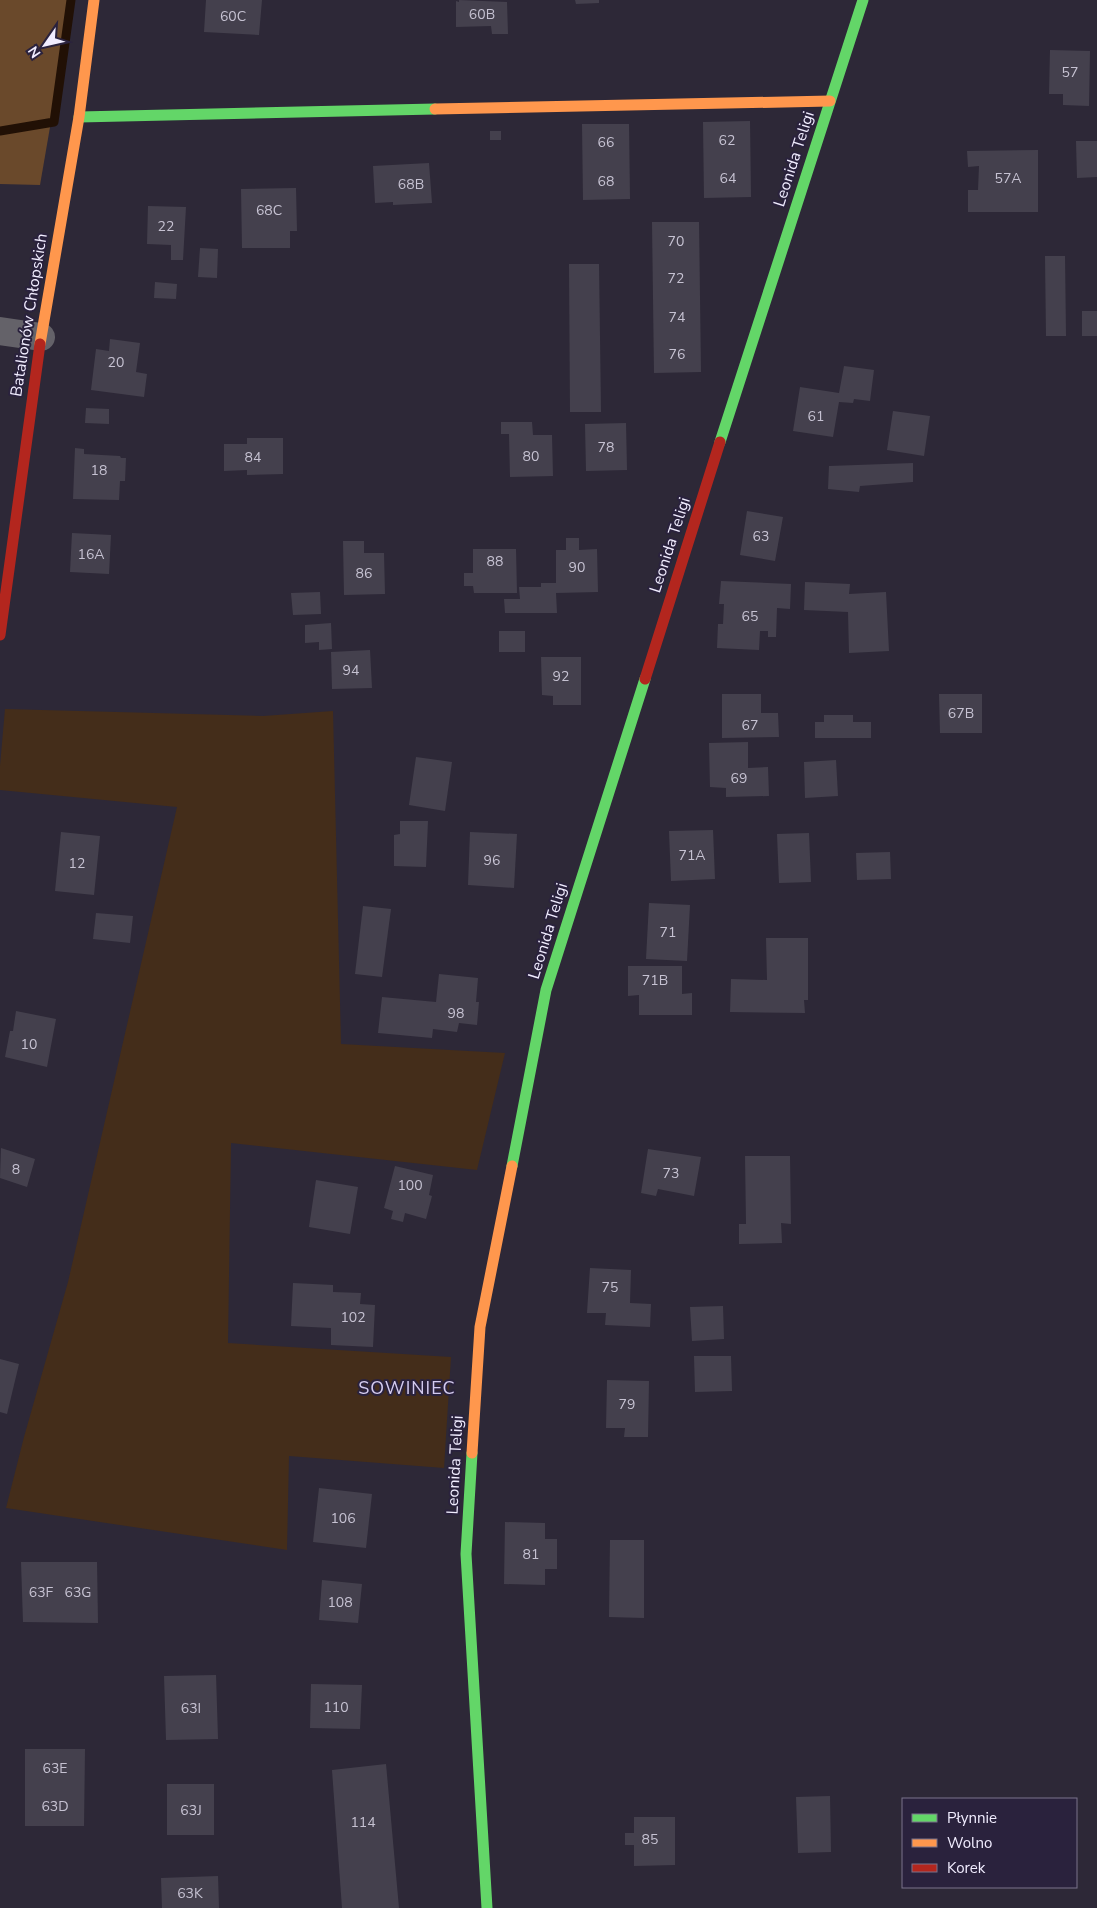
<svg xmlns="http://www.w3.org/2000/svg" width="1097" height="1908" font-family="'Nunito Sans',sans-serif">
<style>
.green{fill:#442d1a}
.forest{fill:#6a492b}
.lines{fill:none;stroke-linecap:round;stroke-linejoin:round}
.stream{stroke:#211005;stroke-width:9}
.building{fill:#44404d}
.street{stroke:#646269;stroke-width:28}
.fast{stroke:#63d668;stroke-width:11}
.slow{stroke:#ff974d;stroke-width:11}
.jam{stroke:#b3261e;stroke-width:11}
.labels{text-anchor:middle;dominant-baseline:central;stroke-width:4;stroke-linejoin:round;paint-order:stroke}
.number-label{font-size:14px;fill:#c6c2d2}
.street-label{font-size:16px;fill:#f1edff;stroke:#2a223d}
.neighbourhood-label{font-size:18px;letter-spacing:1px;fill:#d4cbef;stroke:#2a223d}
</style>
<rect width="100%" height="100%" fill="#2d2837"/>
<path class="green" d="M5 709 263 716 333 711 341 1044 505 1053 477 1170 231 1143 228 1343 451 1357 444 1468 289 1456 287 1550 6 1508 24 1437 68 1282 177 807 0 790V766Z"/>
<path class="forest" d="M0 0H72L40 185 0 184Z"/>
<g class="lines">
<path class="stream" d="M0 131 54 122 71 0"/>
</g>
<g class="building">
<path d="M206 0H262L259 35 204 32Z"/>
<path d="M459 0 507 2 508 34H492L491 26 456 27V1L459 2Z"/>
<path d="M575 0H599V3L576 4Z"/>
<path d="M1050 50 1090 51 1089 106 1063 105V94H1049Z"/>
<path d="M750 121 751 197 704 198 703 122Z"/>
<path d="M582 124H629L630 199 583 200Z"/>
<rect x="490" y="131" width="11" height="9"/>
<path d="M1076 141H1097V177L1077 178Z"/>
<path d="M1038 150V212H968V190H978L979 166 968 167 967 151Z"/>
<path d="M429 163 432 203 393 205V202L375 203 373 166Z"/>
<path d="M296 188 297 231H290V248H242L241 189Z"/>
<path d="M148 206 186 207 183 260H171V245L147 244Z"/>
<path d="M652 222H699L701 372 654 373Z"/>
<path d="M200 248 218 249 217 278 198 277Z"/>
<path d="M1045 256H1065L1066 336H1046Z"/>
<path d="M569 264H599L601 412H570Z"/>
<path d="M155 282 177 284 176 299 154 298Z"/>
<rect x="1082" y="311" width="15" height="25"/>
<path d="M110 339 140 343 136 372 147 374 144 397 91 390 96 349 109 351Z"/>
<path d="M844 366 874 370 870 401 854 399 853 403 839 402 833 437 793 431 800 387 839 393Z"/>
<path d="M86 408 109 409V424L85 423Z"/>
<path d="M893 411 930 416 924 456 887 450Z"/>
<path d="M501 422H532L533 435H552L553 476 510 477 509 434H501Z"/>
<path d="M626 423 627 470 586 471 585 424Z"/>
<path d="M247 438H283V474L247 475V470L224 471V444H247Z"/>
<path d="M75 448 84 449V454L120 456 121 458H126L125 481H120L119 500 73 499Z"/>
<path d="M913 463V482L860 486 859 492 828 489 829 466Z"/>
<path d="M747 511 783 517 775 561 740 555Z"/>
<path d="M72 533 111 535 109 574 70 572Z"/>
<path d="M566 538H579V550L597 549 598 592 556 593 557 613H505L504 599H520L519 587H541V583H556V550H566Z"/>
<path d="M343 541H364V553H384L385 594 344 595Z"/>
<path d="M473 549H516L517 593H474L473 586H464V573H473Z"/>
<path d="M721 581 791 584 790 609 777 608 776 637H768V631H760L759 650 717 648 718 624H723L724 604H719Z"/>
<path d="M805 582 850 584 849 594 886 592 889 651 849 653 848 612 804 610Z"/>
<path d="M320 592 321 614 293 615 291 593Z"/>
<path d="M331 623 332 649 319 650V642L305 643V625Z"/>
<rect x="499" y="631" width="26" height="21"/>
<path d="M370 650 372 688 332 689 331 652Z"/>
<path d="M541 657H581V705H553V696L542 695Z"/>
<path d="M722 694H761V713H778L779 737 722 738Z"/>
<path d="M939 694H982V733H940Z"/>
<path d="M824 715H853V722H871V738H815V722H824Z"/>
<path d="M748 742V768L768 767 769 796 726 797V788L710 787 709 743Z"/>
<path d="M416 757 452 762 445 811 409 805Z"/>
<path d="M836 760 838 796 805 798 804 762Z"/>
<path d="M400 821H428L426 867 394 866V835L400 834Z"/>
<path d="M713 830 715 879 671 881 669 831Z"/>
<path d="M61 832 100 836 94 895 55 891Z"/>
<path d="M470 832 517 834 514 888 468 885Z"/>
<path d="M809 833 811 882 779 883 777 834Z"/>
<path d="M890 852 891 879 857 880 856 853Z"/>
<path d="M649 903 690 905 687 961 646 959Z"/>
<path d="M363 906 391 909 382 977 355 974Z"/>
<path d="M96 913 133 916 130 943 93 939Z"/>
<path d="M766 938H808V1000H804L805 1013 730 1012 731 979 767 980Z"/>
<path d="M628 966H682V994L692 993V1015H639V995L628 996Z"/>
<path d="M439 974 478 978 476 1002H479L477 1025 459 1023 457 1032 433 1029 432 1038 378 1033 382 997 436 1002Z"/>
<path d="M16 1011 56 1019 47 1067 5 1057 10 1031H13Z"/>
<path d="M1 1148 35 1159 27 1187 0 1178Z"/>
<path d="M648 1149 701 1157 694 1196 658 1189 656 1196 641 1193Z"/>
<path d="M745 1156H790L791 1224 781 1223 782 1243 739 1244V1224H746Z"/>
<path d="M395 1166 433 1175 429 1195 432 1196 426 1219 405 1213 403 1222 391 1219 393 1211 384 1208Z"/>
<path d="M316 1180 358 1187 350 1234 309 1227Z"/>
<path d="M590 1268 631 1270 630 1303 651 1304 650 1327 605 1325 606 1313H587Z"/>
<path d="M293 1283 333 1285V1292L361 1293 360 1304 375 1305 373 1347 331 1345V1328L291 1326Z"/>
<path d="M723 1306 724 1339 692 1341 690 1307Z"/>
<path d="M694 1356H731L732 1391 695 1392Z"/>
<path d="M0 1359 19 1364 7 1414 0 1412Z"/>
<path d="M607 1380 649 1381 648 1437H624L625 1428H606Z"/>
<path d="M319 1488 372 1494 366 1548 313 1542Z"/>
<path d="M505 1522 545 1523V1539H557V1569H545V1585L504 1584Z"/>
<path d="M610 1540H644V1618L609 1617Z"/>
<path d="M21 1562H97L98 1623 23 1622Z"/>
<path d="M322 1580 362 1584 358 1623 319 1620Z"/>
<path d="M216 1675 218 1739 166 1740 164 1676Z"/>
<path d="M311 1684 362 1685 360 1729 310 1728Z"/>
<path d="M25 1749H85L84 1826H25Z"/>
<path d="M386 1764 399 1908H342L332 1770Z"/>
<rect x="167" y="1784" width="47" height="51"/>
<path d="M830 1796 831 1852 798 1853 796 1797Z"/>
<path d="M634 1817H675V1865L634 1866V1845H625V1833H634Z"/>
<path d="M218 1876 219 1908H162L161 1878Z"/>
</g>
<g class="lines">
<path class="street" d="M0 331 41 337"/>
<g class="fast">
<path d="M79 117 435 109"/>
<path d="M720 442 863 0"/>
<path d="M512 1166 546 990 645 679"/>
<path d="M472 1453 466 1554 487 1908"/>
</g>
<g class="slow">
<path d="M435 109 830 101"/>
<path d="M40 344 79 117 94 0"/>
<path d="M472 1453 480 1327 512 1166"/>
</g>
<g class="jam">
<path d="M0 635 40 344"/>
<path d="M645 679 720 442"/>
</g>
</g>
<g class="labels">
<g class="number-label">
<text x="482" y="14">60B</text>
<text x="233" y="16">60C</text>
<text x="1070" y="72">57</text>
<text x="727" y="140">62</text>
<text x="606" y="142">66</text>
<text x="728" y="178">64</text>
<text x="1008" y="178">57A</text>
<text x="606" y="181">68</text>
<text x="411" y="184">68B</text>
<text x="269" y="210">68C</text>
<text x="166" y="226">22</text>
<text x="676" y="241">70</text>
<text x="676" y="278">72</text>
<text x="677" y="317">74</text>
<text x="677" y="354">76</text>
<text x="116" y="362">20</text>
<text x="816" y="416">61</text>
<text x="606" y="447">78</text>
<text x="531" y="456">80</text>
<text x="253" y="457">84</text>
<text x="99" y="470">18</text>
<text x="761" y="536">63</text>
<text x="91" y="554">16A</text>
<text x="495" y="561">88</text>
<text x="577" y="567">90</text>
<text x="364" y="573">86</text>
<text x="750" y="616">65</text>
<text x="351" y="670">94</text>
<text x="561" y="676">92</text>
<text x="961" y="713">67B</text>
<text x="750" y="725">67</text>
<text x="739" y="778">69</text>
<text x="692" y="855">71A</text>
<text x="492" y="860">96</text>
<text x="77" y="863">12</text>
<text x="668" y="932">71</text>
<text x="655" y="980">71B</text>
<text x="456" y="1013">98</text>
<text x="29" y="1044">10</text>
<text x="16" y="1169">8</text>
<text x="671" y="1173">73</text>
<text x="410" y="1185">100</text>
<text x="610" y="1287">75</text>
<text x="353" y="1317">102</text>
<text x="627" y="1404">79</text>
<text x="343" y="1518">106</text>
<text x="531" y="1554">81</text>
<text x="41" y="1592">63F</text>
<text x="78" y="1592">63G</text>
<text x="340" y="1602">108</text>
<text x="336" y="1707">110</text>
<text x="191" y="1708">63I</text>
<text x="55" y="1768">63E</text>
<text x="55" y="1806">63D</text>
<text x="191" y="1810">63J</text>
<text x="363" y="1822">114</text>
<text x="650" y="1839">85</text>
<text x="190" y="1893">63K</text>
</g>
<g class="street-label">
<text transform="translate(794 159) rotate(-72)">Leonida Teligi</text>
<text transform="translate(29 315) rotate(-81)">Batalionów Chłopskich</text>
<text transform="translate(670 545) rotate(-72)">Leonida Teligi</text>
<text transform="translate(548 931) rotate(-73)">Leonida Teligi</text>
<text transform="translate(455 1465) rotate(-87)">Leonida Teligi</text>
</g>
<g class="neighbourhood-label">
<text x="407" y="1388">SOWINIEC</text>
</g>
</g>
<rect x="902" y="1798" width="175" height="90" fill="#2a223d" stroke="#7a738b"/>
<rect x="912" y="1814" width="25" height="8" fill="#63d668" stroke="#7a738b"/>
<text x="947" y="1823" font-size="15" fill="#f1edff">Płynnie</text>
<rect x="912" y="1839" width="25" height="8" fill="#ff974d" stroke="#7a738b"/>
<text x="947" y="1848" font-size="15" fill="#f1edff">Wolno</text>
<rect x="912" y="1864" width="25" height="8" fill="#b3261e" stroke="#7a738b"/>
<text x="947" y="1873" font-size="15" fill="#f1edff">Korek</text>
<g transform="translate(45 45) rotate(236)" stroke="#2a223d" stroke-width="4" paint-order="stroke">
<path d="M0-4L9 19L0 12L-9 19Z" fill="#f1edff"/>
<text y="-8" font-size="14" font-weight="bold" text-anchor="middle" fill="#f1edff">N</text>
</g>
</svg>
